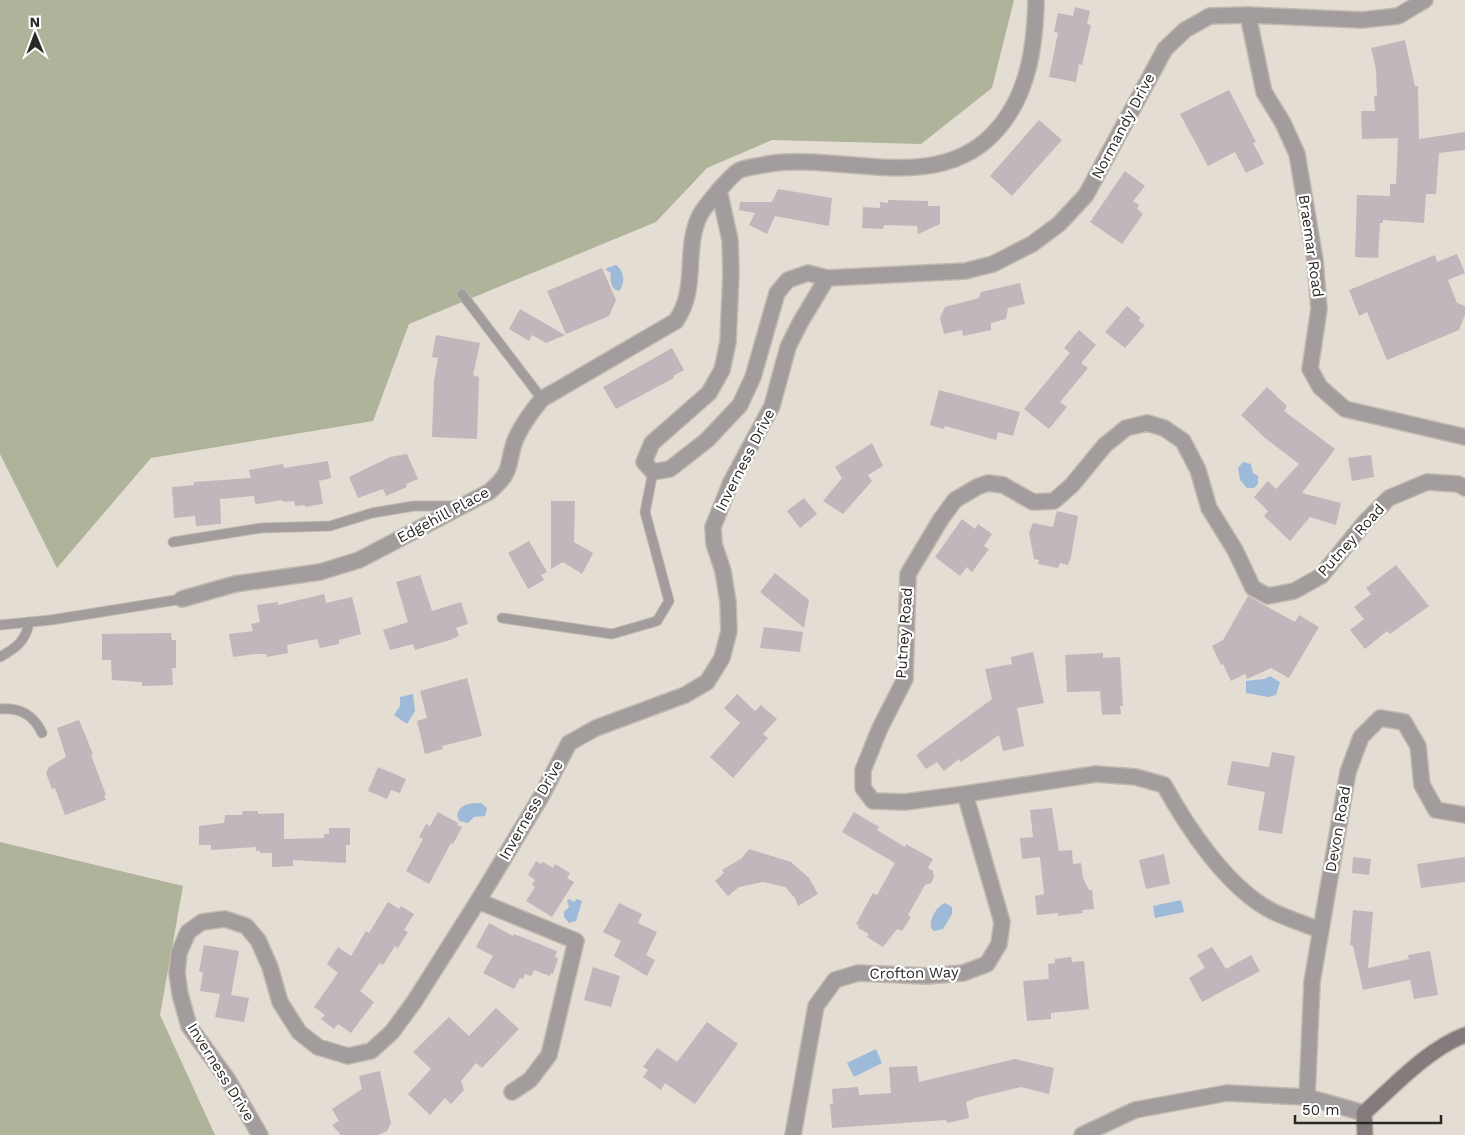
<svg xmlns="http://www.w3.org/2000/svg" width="1465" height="1135" font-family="'Work Sans',sans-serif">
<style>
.green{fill:#afb39a}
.water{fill:#9dbad9}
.building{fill:#c1b6bb}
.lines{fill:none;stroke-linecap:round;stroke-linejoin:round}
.lane-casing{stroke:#bfb9b0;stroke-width:11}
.street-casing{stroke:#bfb9b0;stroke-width:18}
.secondary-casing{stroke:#bfb9b0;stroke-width:18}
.lane{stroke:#a29c9c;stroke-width:9}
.street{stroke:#a29c9c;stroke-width:15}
.secondary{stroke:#847c7c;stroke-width:15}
.labels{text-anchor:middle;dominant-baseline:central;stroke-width:4.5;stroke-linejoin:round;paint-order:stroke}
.street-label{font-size:15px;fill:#2a2824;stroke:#fff}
</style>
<rect width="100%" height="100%" fill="#e4ddd3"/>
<g class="green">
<path d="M0 0H1014L992 88 921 144 772 140 707 168 656 222 409 324 373 421 151 458 57 568 0 454Z"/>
<path d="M0 842 183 886 160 1015 215 1135H0Z"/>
</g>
<g class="water">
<path d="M616 265C624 270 626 284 619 291 610 289 610 279 611 273L606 270 607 268Z"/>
<path d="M1243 462 1251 464 1253 473 1258 476V484L1254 488H1247L1240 480 1238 468Z"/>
<path d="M1270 676 1280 682 1276 695 1268 697 1246 693V681L1264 679Z"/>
<path d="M413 694 415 711 407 724 394 715 400 706V697Z"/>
<path d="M481 803 487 808 485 816 474 817 468 823 459 821 457 815C460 804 470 803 481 803Z"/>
<path d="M577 899 582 901 576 921 569 923 564 917V912L569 907 567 901 569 899 574 902Z"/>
<path d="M1181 900 1184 912 1155 918 1153 906Z"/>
<path d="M945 903 952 907V914L943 929 934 931 931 928C929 919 937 906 945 903Z"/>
<path d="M876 1049 882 1063 854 1077 847 1063Z"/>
</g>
<g class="building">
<path d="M1075 7 1090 11 1087 24 1091 25 1082 65 1079 64 1076 82 1049 77 1058 33 1054 32 1058 13 1073 16Z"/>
<path d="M1405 40 1415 86H1418L1419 139 1465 132V150L1439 153 1436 194H1426L1424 223 1383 220V223H1380L1378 258 1355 257 1357 195 1390 196V184H1396L1398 138 1362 139 1361 111H1375L1374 96H1377L1376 69 1371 48Z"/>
<path d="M1229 90 1256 142 1253 143 1264 164 1246 173 1235 152 1208 166 1180 114Z"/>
<path d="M1039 120 1062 140 1012 196 990 176Z"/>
<path d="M1125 171 1145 186 1133 201 1139 205 1137 209 1143 214 1122 244 1090 222Z"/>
<path d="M778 189 832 198 829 226 775 216 767 234 749 225 755 213 739 210 740 202H772Z"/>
<path d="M888 200 928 201V206H940V224L918 234 917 226 884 225 883 229 862 228 863 207 880 208V202L888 203Z"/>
<path d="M1457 254 1465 273 1448 280 1457 303 1465 306V315L1459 330 1387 360 1367 312 1359 316 1349 290 1435 255 1437 262Z"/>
<path d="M602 268 616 300 609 316 566 334 547 291Z"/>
<path d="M1020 283 1025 304 1008 308 1006 319 991 323V330L963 336 962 330 944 334 940 318 945 307 979 298 981 292Z"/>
<path d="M1127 306 1141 318 1138 320 1145 325 1125 348 1105 332Z"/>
<path d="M520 309 565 335 546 343 532 335 529 341 509 329Z"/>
<path d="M1079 330 1096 345 1081 363 1088 368 1060 402 1067 407 1049 429 1024 409 1070 353 1064 348Z"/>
<path d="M436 335 480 343 473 375 479 377 477 439 432 437 434 381 438 358 432 357Z"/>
<path d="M672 348 684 370 673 376 674 378 616 409 603 387Z"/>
<path d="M1267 387 1287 406 1284 411 1335 449 1302 493 1341 503 1336 525 1310 517 1290 541 1264 516 1268 511 1254 497 1268 481 1276 489 1299 464 1264 437 1241 415Z"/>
<path d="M939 390 1020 412 1013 436 998 432 996 440 945 426 944 429 930 425Z"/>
<path d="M872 443 883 466 868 475 872 481 843 514 823 501 842 478 835 467Z"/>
<path d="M407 454 418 479 406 484 407 487 386 496 383 489 358 498 349 477 390 457Z"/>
<path d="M1371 455 1374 477 1352 481 1348 458Z"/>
<path d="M328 461 331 478 319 481 323 504 305 507V505L295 506 294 501 285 502 281 500 258 504 255 503 254 496 220 499 221 524 196 526 195 516 174 518 172 487 194 485V482L251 478 249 470 283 464 284 468Z"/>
<path d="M804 498 817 514 800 528 787 511Z"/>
<path d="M551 501H575L574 542 593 553 582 574 563 562 551 569Z"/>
<path d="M1057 511 1078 516 1071 557 1068 565 1060 563 1058 568 1038 564 1039 560 1034 559 1029 533 1033 523 1053 527Z"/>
<path d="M962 519 975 529 978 524 992 534 984 546 989 549 972 572 967 567 960 576 935 557Z"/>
<path d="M529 541 547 572 541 575 544 580 528 589 508 553Z"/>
<path d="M1396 565 1429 606 1390 634 1387 631 1365 649 1350 630 1364 619 1354 607 1371 594 1366 588Z"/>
<path d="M775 573 809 600 804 628 760 592Z"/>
<path d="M420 575 432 611 461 602 468 624 456 628 459 636 450 640 415 650 413 644 390 650 383 630 408 622 396 582Z"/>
<path d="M324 594 326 603 352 597 361 634 339 640V644L320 648 317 639 287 645 288 653 267 657 266 654H255L233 657 229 634 253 631 251 624 260 622 257 605 278 602V605Z"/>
<path d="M1248 596 1295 622 1299 615 1319 627 1289 678 1271 668 1247 679 1245 674 1231 681 1223 664 1221 665 1212 646 1223 640Z"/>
<path d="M764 627 803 632 800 652 760 648Z"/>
<path d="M171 633 172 640H176V668H172L173 685 142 686V682L112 680 111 660H102V634Z"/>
<path d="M1033 652 1044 703 1017 708 1024 746 1003 751 999 735 961 762 959 759 944 771 937 762 926 769 916 755 992 699 985 669 1012 664 1011 657Z"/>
<path d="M1103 653V658L1120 657 1123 706H1120L1121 714 1102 715 1100 691 1067 692 1065 655Z"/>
<path d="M467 678 482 736 442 746 443 749 425 754 417 721 427 718 420 691Z"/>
<path d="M737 694 755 711 761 705 777 719 763 734 768 738 733 778 710 757 740 723 724 708Z"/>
<path d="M79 720 93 754 91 755 106 795 104 796 106 800 65 815 55 788 52 789 46 773 49 767 66 757 57 728Z"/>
<path d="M1272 752 1295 756 1282 834 1258 830 1265 792 1227 785 1232 761 1269 767Z"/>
<path d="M378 767 406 779 400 793 391 790 387 799 368 791Z"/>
<path d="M1052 808 1059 851 1072 850 1073 864 1081 863 1083 878 1089 890H1092L1094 909 1082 910 1083 913 1058 916V913L1037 915 1035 896 1044 894 1040 857 1022 859 1020 838 1033 837 1030 810Z"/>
<path d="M243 811H258V814L284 813V839L324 838V834H329V828H350V845H346V863L293 860V866L272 867V853H260V851H256V847L211 850V845H199V826L224 823 225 815H242Z"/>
<path d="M438 812 458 823 457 825 462 827 453 844 451 843 429 884 406 871 423 839 419 837 426 824 430 826Z"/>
<path d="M854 812 879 827 877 830 905 847 906 844 933 859 928 868 933 871 934 877 931 883 925 885 908 915 911 917 902 931 897 929 883 947 867 937 869 934 858 928 859 926 856 924 873 893 877 895 895 863 842 832Z"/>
<path d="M749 849 791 862 809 878 818 894 798 906 795 898 785 887 763 882 739 887 728 896 715 881 724 873 722 870 742 858Z"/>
<path d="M1164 854 1170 884 1146 889 1139 860Z"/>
<path d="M1353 857 1371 859 1369 875 1352 873Z"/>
<path d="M1465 857V882L1421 888 1417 864Z"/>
<path d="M536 861 541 864 543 862 553 868 555 864 570 873 567 878 574 882 552 917 526 901 535 887 532 885 535 880 528 875Z"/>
<path d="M388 902 399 909 401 906 414 914 404 930 408 932 398 948 395 946 383 965 380 963 360 991 374 1002 351 1033 338 1024 334 1029 321 1019 325 1015 314 1007 338 973 327 964 338 947 351 956 366 931 369 933Z"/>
<path d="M619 903 642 914 638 923 657 932 646 955 655 960 647 976 614 956 621 941 603 932Z"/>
<path d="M1353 910 1373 912 1368 968 1409 959 1408 955 1430 951 1438 995 1414 999 1410 980 1363 990 1353 946 1350 945Z"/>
<path d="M489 923 513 936 514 934 557 951 555 957 558 959 553 974 551 973 550 976 534 970 531 976 525 974 523 979 520 978 514 989 483 973 493 956 476 947Z"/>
<path d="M204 945 239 951 231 995 249 998 244 1022 215 1017 220 994 200 991 203 972H199Z"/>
<path d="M1212 947 1226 969 1251 955 1260 971 1202 1002 1189 978 1205 968 1197 955Z"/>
<path d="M1071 957 1072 962 1084 961 1089 1009 1051 1013V1019L1027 1021 1023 981 1049 979 1048 964 1055 963V959Z"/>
<path d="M593 967 620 976 611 1007 584 1000Z"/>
<path d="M496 1008 519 1029 482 1068 476 1063 461 1081 464 1090 451 1104 445 1098 430 1115 408 1094 431 1069 413 1052 449 1017 469 1036Z"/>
<path d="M707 1022 738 1044 695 1104 665 1083 661 1090 643 1077 648 1070 643 1067 657 1048 677 1062Z"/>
<path d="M1015 1059 1054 1068 1049 1094 1021 1087 975 1098 966 1102 969 1118 947 1123 946 1120 832 1128 830 1104H833L832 1089 858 1087 859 1095 891 1093 889 1067 917 1066 919 1082Z"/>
<path d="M380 1071 391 1123 387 1131 378 1135H341L332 1125 339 1121 332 1109 362 1089 359 1076Z"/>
</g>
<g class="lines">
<defs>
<g id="lane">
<path d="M462 294 542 399"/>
<path d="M173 542 261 528 330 526 372 513 414 506H457"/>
<path d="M502 618 612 634 657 621 669 601 645 512 653 472"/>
<path d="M0 625 51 620 182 599"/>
<path d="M0 657C16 648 26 641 29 622"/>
<path d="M0 709C19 707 34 715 42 733"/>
</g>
<g id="street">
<path d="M1248 15 1264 92 1283 123 1297 154 1315 260 1319 309 1310 369 1320 387 1345 409 1465 437"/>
<path d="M827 278 965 271 993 264 1032 244 1059 224 1086 195 1165 49 1185 30 1210 16 1248 15 1362 20 1398 16 1425 0"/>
<path d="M182 599 235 584 320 572 359 560 489 492C516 469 505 465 516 438 523 423 532 411 542 399L676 321C699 288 683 249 700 215 705 206 713 198 719 190"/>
<path d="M965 794 1096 774 1136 777 1164 785C1187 827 1226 886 1270 910 1285 918 1303 923 1319 930"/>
<path d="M478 901 576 941 549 1055 530 1080 512 1092"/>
<path d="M1307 1097 1312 982 1348 772 1361 737 1380 718 1404 722 1418 746 1422 785 1436 810 1465 815"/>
<path d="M260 1135 228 1080 189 1026 180 994 177 973 179 953 188 932 202 922 225 919 246 926 258 940 270 967 280 1002 299 1032 318 1047 348 1056 371 1051 392 1032 414 1002 478 901 542 795 569 743 596 728 685 695 707 682 722 658 729 631 728 602 723 571 714 544 713 527 731 482 772 406 788 347 800 323 827 278 808 273 788 280 777 293 753 377 740 405 707 440 670 469 653 472 644 462 652 443 709 393 722 370 728 342 731 273 730 240 719 190C725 184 731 176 738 171 745 167 759 166 768 164 841 152 934 195 993 134 1028 98 1035 48 1036 0"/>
<path d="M793 1135 816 1006 835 980 858 973 927 976 963 973 987 964 999 944 1002 922 965 794 905 802 873 801 863 788V770L880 728 905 679 908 574 941 519 955 500 977 487 988 483 1003 485 1033 502 1054 501 1072 485 1105 445 1126 428 1147 423 1164 428 1183 441 1198 470 1209 508 1235 550 1253 588 1268 596 1294 591 1321 576 1366 521 1389 498 1427 482 1458 484 1465 488"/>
<path d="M1082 1135 1135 1110 1227 1093 1307 1097 1364 1113"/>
</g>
<path id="secondary" d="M1365 1135 1364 1113C1393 1087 1429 1048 1465 1035"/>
</defs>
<use href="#lane" class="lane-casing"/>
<use href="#street" class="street-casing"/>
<use href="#secondary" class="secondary-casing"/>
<use href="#lane" class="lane"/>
<use href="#street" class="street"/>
<use href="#secondary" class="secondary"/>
</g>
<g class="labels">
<g class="street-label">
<text transform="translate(1123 126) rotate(-62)">Normandy Drive</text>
<text transform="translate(1311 246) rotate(82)">Braemar Road</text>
<text transform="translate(745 460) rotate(-63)">Inverness Drive</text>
<text transform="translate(443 515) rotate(-28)">Edgehill Place</text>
<text transform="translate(1351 540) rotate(-48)">Putney Road</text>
<text transform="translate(904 633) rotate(-86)">Putney Road</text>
<text transform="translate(531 810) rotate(-60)">Inverness Drive</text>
<text transform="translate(1338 829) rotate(-80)">Devon Road</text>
<text transform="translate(914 973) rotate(-1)">Crofton Way</text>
<text transform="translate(221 1072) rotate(58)">Inverness Drive</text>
</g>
</g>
<g transform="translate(35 35) rotate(359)" stroke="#ffffff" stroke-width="4" paint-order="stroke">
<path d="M0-4L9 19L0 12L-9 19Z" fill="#2a2824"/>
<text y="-8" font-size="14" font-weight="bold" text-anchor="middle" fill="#2a2824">N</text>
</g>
<path d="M1295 1115v8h146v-8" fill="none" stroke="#2a2824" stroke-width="2.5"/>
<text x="1302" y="1115" font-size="15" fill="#2a2824" stroke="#ffffff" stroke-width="4" paint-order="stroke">50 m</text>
</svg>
